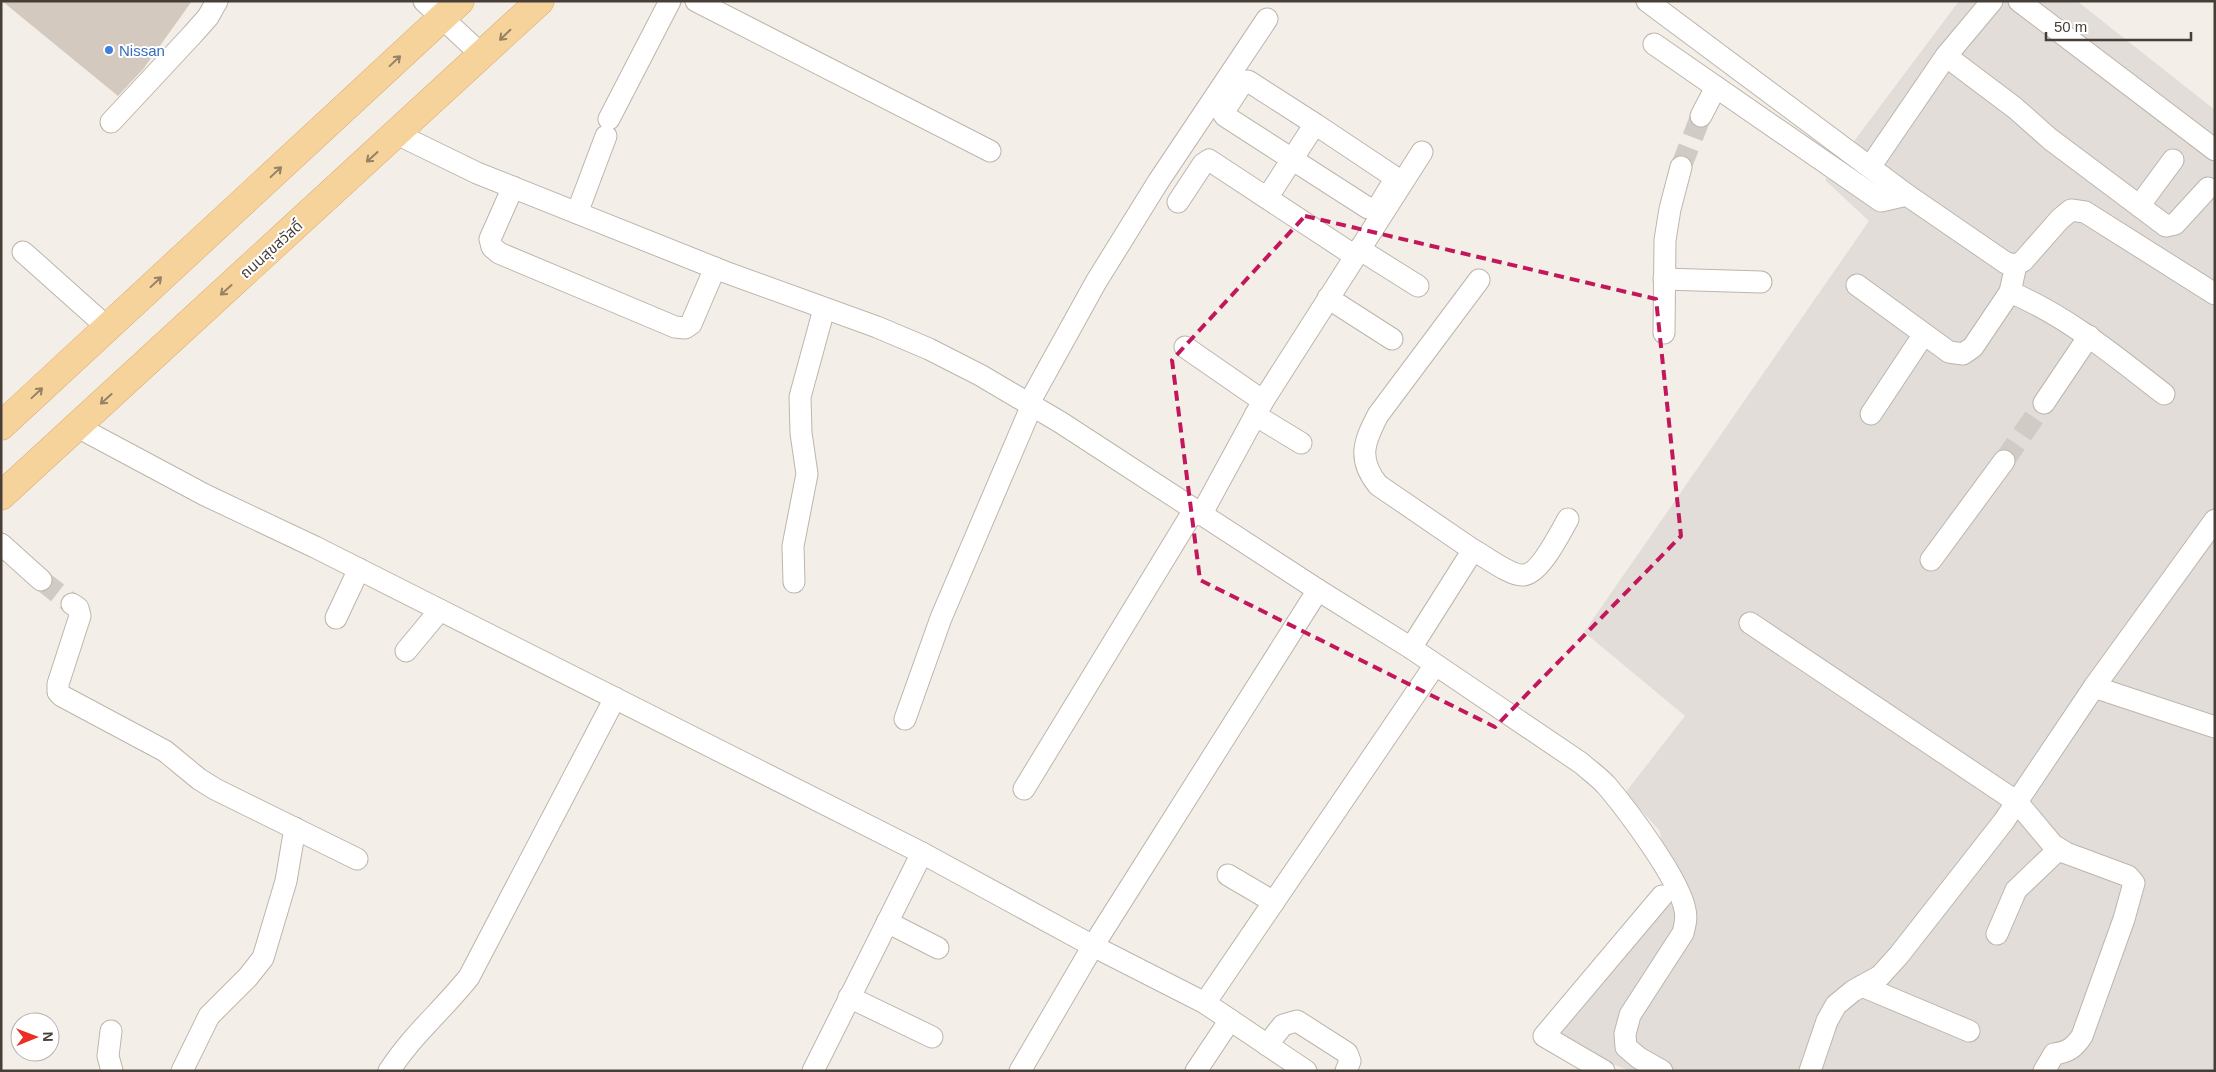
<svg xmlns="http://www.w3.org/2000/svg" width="2216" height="1072" font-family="Helvetica,'Noto Sans Thai',sans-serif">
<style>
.industrial{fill:#e2ddd9}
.building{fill:#d4c9be}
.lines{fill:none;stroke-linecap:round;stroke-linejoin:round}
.minor-tunnel{stroke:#d0cbc5;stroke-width:21;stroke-dasharray:21 11;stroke-linecap:butt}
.minor-casing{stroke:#beb5ab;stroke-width:23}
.major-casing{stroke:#dcae6d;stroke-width:29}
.minor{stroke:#fff;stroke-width:21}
.major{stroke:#f7d39c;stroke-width:28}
.oneway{stroke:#968164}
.marked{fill:none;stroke:#c2185b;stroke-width:4;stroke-dasharray:10 6;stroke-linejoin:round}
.shop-dot{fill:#3f7fe0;stroke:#fff;stroke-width:2}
.labels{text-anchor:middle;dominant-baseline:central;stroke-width:4;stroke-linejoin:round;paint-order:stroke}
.shop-label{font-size:15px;fill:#366cbe;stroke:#fff;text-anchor:start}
.street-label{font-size:15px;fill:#463e37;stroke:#fff}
</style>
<rect width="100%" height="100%" fill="#f3eee8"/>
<path class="industrial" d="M1959 1H2077L2215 110V1071H1630L1547 1038 1675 887 1659 830 1625 793 1685 716 1584 632 1869 221 1825 180Z"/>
<path class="building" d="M2 1H192L144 68 118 96Z"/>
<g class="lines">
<g class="minor-tunnel">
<path d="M1681 167 1701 116"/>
<path d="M2004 461 2044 403"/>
<path d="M41 580 72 604"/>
</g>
<defs>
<g id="minor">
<path d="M424 1 483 56"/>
<path d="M696 1 990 151"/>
<path d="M1647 1 1907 195 2006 263 2016 265 2023 261 2060 219 2071 210 2085 212 2215 294"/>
<path d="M2019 1 2215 150"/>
<path d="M1654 44 1881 201 1907 195"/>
<path d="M1946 56 2015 108 2050 139 2166 226 2175 224 2208 188"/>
<path d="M1701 116 1716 87"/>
<path d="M609 119 670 1"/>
<path d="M111 122 192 35 208 17 217 1"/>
<path d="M397 134 477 173 725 272 877 327 929 349 980 375 1060 422 1318 590 1411 648 1581 763C1590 771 1600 778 1607 786 1628 811 1680 880 1685 910 1687 918 1685 925 1683 933L1630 1015 1625 1034 1626 1047 1639 1058 1662 1071"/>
<path d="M1870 167 1946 56 1992 1"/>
<path d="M513 187 490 239 492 247 499 253 675 327 685 328 691 324 715 268"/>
<path d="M1267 198 1315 124 1248 81 1243 82 1223 113 1225 116 1368 208 1378 207 1394 181 1393 176 1315 124"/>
<path d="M1178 202 1203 164 1209 160 1355 256"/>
<path d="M2139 206 2173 160"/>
<path d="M577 213 606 136"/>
<path d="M1359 249 1418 286"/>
<path d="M23 252 107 327"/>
<path d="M1664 279 1761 282"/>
<path d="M1857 285 1949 352 1963 354 1973 347 2010 292 2016 265"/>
<path d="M2010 292C2067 316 2115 356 2164 394"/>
<path d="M1328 298 1392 339"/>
<path d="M1664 333 1665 240 1670 209 1681 167"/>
<path d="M1185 347 1263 401"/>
<path d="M1029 403 1096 282 1158 182 1267 19"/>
<path d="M2044 403 2089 336"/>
<path d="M1871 414 1924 334"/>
<path d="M1255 415 1301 443"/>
<path d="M76 426 205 495 315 547 922 853 1093 946 1205 1003 1435 665"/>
<path d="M1201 515 1263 401 1422 152"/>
<path d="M1 544 41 580"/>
<path d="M1473 550C1485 556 1509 575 1522 575 1539 576 1560 533 1568 519"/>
<path d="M1931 560 2004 461"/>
<path d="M794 582 793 546 807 474 801 433 800 397 824 309"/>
<path d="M72 604 78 608 80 616 58 684V692L62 696 165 751 199 779 215 789 357 859"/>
<path d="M336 618 359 569"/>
<path d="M1750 623 2017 802 2053 845 2066 853 2128 876 2134 883 2124 919 2082 1036C2074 1048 2068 1052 2054 1054L2044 1071"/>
<path d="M1411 648 1473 550 1378 485C1357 459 1364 442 1378 415L1479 280"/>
<path d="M406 651 440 610"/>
<path d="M2094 687 2215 727"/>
<path d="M905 719 941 618 1032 405"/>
<path d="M1024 789 1194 510"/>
<path d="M1228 875 1274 902"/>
<path d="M887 922 938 948"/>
<path d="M1997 934 2016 890 2059 849"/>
<path d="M1862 986 1969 1031"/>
<path d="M849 997 932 1037"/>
<path d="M1205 1003 1306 1071"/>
<path d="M111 1031 108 1056 112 1071"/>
<path d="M1267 1045 1283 1025 1297 1021 1347 1053 1350 1061 1346 1071"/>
<path d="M182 1071 209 1016 248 977 263 958 286 881 295 828"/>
<path d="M389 1071C412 1035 442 1011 469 977L615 698"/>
<path d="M813 1071 922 853"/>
<path d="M1020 1071 1093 946 1318 590"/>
<path d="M1196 1071 1230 1020"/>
<path d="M1604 1071 1544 1036 1662 896"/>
<path d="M1810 1071 1827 1021 1836 1005 1853 991 1880 976 1899 955 2004 821 2094 687 2215 520"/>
</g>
<g id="major">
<path d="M1 426 460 1"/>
<path d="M1 496 540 1"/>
</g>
</defs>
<use href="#minor" class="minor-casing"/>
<use href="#major" class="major-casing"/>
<use href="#minor" class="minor"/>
<use href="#major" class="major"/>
</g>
<defs><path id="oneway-shaft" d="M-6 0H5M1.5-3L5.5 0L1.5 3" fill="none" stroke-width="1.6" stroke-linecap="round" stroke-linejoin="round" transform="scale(1.25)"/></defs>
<g class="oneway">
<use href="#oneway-shaft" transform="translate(505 35) rotate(136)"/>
<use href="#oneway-shaft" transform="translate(395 61) rotate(-43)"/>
<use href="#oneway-shaft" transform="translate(372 157) rotate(138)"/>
<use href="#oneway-shaft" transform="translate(276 172) rotate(-43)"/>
<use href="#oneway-shaft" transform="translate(156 282) rotate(-43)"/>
<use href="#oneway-shaft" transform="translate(226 290) rotate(138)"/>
<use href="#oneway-shaft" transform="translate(37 393) rotate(-43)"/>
<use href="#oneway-shaft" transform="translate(106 399) rotate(138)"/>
</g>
<path class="marked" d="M1305 216 1656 299 1681 536 1495 727 1200 580 1172 360Z"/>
<circle class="shop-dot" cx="109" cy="50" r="5"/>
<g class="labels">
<g class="shop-label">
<text x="119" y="50">Nissan</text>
</g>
<g class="street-label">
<text transform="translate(271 249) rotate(-42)">ถนนสุขสวัสดิ์</text>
</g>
</g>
<rect width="2216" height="1072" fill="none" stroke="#463e37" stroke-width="5"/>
<g transform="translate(35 1037) rotate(89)"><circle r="24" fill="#ffffff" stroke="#b5b2af"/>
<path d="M0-4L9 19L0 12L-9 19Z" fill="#eb2e26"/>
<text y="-8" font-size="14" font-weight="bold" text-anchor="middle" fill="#463e37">N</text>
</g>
<path d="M2046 32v8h145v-8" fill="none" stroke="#463e37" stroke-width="2.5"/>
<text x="2054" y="32" font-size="15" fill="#463e37" stroke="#ffffff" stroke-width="4" paint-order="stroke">50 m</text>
</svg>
